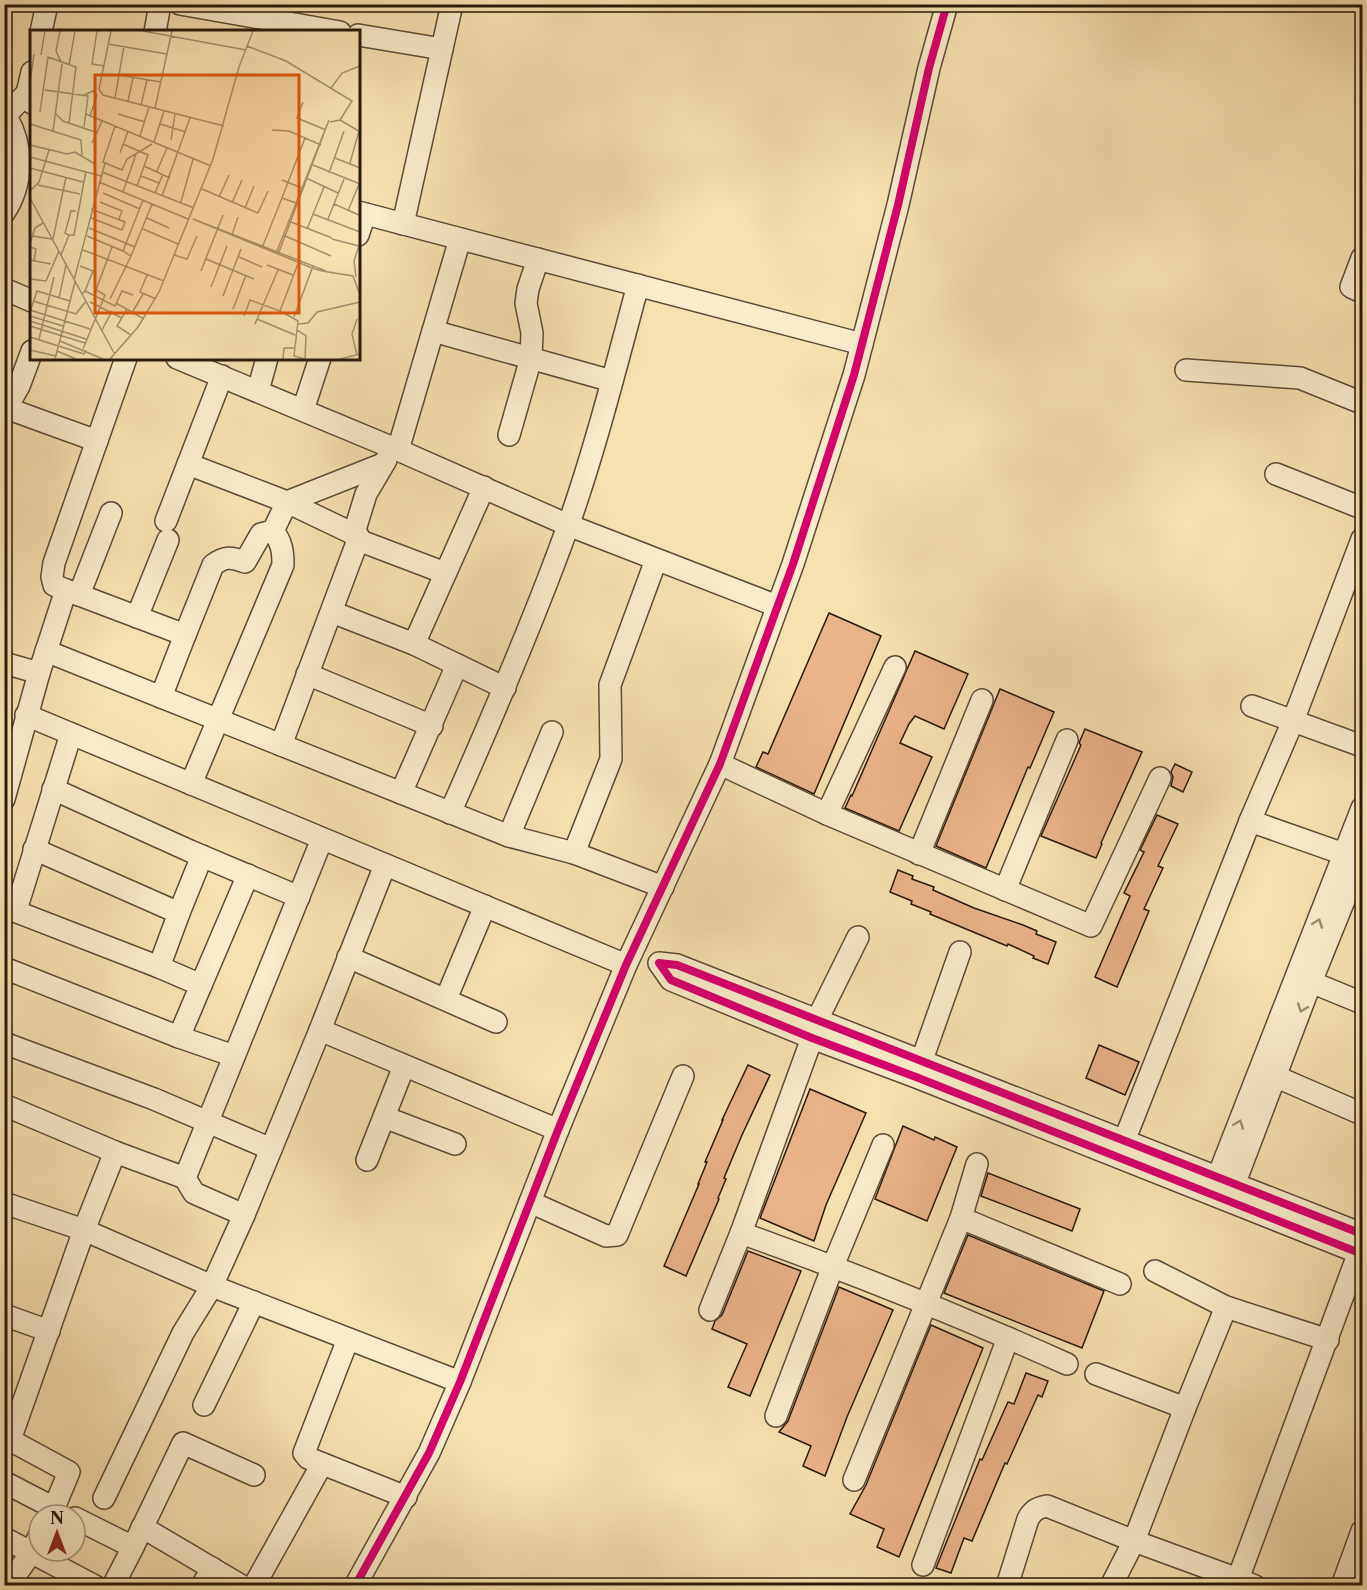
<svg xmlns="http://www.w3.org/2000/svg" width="1367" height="1590" font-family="'Libre Caslon Text',serif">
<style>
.building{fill:#ebb388;stroke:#271a0d;stroke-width:1.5}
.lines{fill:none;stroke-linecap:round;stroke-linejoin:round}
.minor-casing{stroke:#5b4c36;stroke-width:24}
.minor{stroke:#f9eccb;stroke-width:21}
.cycleway-casing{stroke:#f9eccb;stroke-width:11}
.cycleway{stroke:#d6006c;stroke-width:8}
.oneway{stroke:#9a8e76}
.inset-road{fill:none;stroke:#a3926e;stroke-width:1.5}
.view{fill:#de560c;fill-opacity:0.15;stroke:#de560c;stroke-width:3}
.inset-edge{fill:none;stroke:#271a0d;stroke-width:3}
</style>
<rect width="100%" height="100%" fill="#f6e2af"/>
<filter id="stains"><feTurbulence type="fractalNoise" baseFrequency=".00333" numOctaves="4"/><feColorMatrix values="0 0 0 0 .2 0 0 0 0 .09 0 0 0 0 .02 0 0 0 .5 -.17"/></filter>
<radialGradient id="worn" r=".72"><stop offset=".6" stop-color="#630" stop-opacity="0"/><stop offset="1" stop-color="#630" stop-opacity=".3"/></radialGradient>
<g class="building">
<path d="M829 613 881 636 814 794 756 767 763 752 768 754Z"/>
<path d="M915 651 968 674 944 729 915 716 909 724 900 743 932 757 899 831 845 808 851 795 852 796Z"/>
<path d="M1000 689 1054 712 1030 768 1028 767 986 868 936 846Z"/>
<path d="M1085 729 1142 752 1101 843 1102 844 1096 858 1041 836 1081 745 1079 743Z"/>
<path d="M1175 764 1192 772 1183 792 1171 786 1173 777 1171 772Z"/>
<path d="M1157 815 1178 824 1158 866 1163 868 1144 909 1149 911 1117 987 1095 977 1130 896 1124 893 1144 852 1140 850Z"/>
<path d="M898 870 913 876 912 879 934 887 933 890 974 908 1023 925 1037 931 1036 934 1056 942 1048 964 1033 958 1034 956 1008 944 1007 946 930 914 931 912 911 904 912 901 890 892Z"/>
<path d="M1099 1045 1139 1062 1125 1095 1086 1078Z"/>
<path d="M748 1065 770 1075 742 1135 724 1178 726 1179 718 1198 719 1199 686 1276 664 1266 699 1184H698L707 1162H705L723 1120H722Z"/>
<path d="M810 1089 866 1113 826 1205 814 1241 760 1218Z"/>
<path d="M903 1126 934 1140 935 1137 957 1147 927 1221 875 1199Z"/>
<path d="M988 1173 1080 1209 1072 1231 981 1196Z"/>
<path d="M968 1235 1104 1291 1082 1348 944 1293Z"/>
<path d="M748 1251 801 1271 750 1396 728 1387 747 1344 712 1329 715 1321 722 1315Z"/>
<path d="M839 1287 893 1310 847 1417 825 1476 803 1466 811 1446 779 1432 788 1421Z"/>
<path d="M931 1325 983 1348 899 1557 877 1547 884 1529 850 1514 866 1485Z"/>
<path d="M1026 1373 1048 1381 1042 1397 1038 1395 1007 1464 1005 1463 972 1541 964 1538 951 1573 936 1568 980 1459 982 1460 1008 1402 1014 1404Z"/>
</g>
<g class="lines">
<defs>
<g id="minor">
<path d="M180 4 340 32"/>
<path d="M41 32 47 4"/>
<path d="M155 32 160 4"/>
<path d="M358 35 442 49"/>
<path d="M32 72 27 93 32 103"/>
<path d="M358 212 862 344"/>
<path d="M4 213C23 184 24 148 7 118L4 117 27 93"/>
<path d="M403 224 452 4"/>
<path d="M358 235 365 214"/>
<path d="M1362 258 1351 287 1362 292"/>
<path d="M4 289 32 301"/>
<path d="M433 331 612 381"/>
<path d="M126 358 54 563 52 577 54 585 66 590 185 635 213 565C225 556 231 557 245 562L261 534 273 531 287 502 383 464"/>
<path d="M177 358 398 450 568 525 777 606"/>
<path d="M1186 370 1300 378 1362 403"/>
<path d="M258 391 267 358"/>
<path d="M6 408 97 441"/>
<path d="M303 410 320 358"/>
<path d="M4 412 19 386 32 351"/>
<path d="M509 435 531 358 532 333 526 303 528 289 538 259"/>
<path d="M398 450 460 239"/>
<path d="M188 464 287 502 358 536V540L281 745"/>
<path d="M1276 474 1362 508"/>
<path d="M166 521 222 376"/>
<path d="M354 533 366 494 386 460"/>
<path d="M358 540 445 573"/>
<path d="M79 595 111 513"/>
<path d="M332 612 414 644 505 688"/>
<path d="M137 617 168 540"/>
<path d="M414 644 484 487"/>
<path d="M46 651 509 836 574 853 663 887"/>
<path d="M4 663 39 673"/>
<path d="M307 674 432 726"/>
<path d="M161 697 185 635"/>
<path d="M1252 706 1362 746"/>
<path d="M26 715 626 965"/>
<path d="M720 764 827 814 1091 926 1160 778"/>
<path d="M191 784 283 565C283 552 282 542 273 531"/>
<path d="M53 789 190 851 299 897"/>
<path d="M401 793 457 665"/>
<path d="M4 799 39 673 66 590"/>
<path d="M450 813C492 718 533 623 568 526 596 447 616 366 638 285"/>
<path d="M827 814 895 667"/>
<path d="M1250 821 1293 721 1362 539"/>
<path d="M509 836 552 732"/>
<path d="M34 849 179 913 159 967"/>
<path d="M574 853 611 759 610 685 656 560"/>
<path d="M919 854 982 700"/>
<path d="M1005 890 1067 740"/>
<path d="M4 907 159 967 201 985 179 1037"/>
<path d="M16 910 71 734"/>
<path d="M179 913 202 856"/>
<path d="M348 957 496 1022"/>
<path d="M4 968 179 1037 234 1056"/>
<path d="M1304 971 1311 982 1362 1003"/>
<path d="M201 985 248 875"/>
<path d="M446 999 485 906"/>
<path d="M320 1030 558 1130"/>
<path d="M4 1043 154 1099 271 1149"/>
<path d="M1263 1071 1362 1114"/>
<path d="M917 1074 960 952"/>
<path d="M4 1105 115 1152 185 1178"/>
<path d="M384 1117 455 1144"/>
<path d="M1119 1154 1250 821 1361 860"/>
<path d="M367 1160 404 1066"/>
<path d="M1217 1179 1362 808"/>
<path d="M1234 1185 1311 982 1362 856"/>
<path d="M530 1202 606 1236 617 1235 683 1076"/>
<path d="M4 1203 84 1230 212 1286 460 1382"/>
<path d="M244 1215 320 1030 385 865"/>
<path d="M961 1218 1120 1284"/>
<path d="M741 1233C851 1272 960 1316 1067 1364"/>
<path d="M1362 1234 677 965 659 963 671 980 812 1038 916 1077 1362 1254"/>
<path d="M1155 1271 1226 1307 1328 1340"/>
<path d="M710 1310 741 1233 812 1038 817 1020 858 937"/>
<path d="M4 1315 49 1331"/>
<path d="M348 1339 304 1453 308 1458 406 1497"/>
<path d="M1096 1374 1185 1408"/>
<path d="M204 1405 254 1302"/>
<path d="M776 1416 833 1266 883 1145"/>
<path d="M854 1480 961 1218 977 1164"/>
<path d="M4 1482 54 1508 69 1472 10 1440 84 1230 115 1152"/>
<path d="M104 1498 183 1333 212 1286 244 1215 194 1193 185 1178 322 839"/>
<path d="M75 1518 133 1547 183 1443 254 1475"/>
<path d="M142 1527 242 1586"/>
<path d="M4 1538 95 1586"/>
<path d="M923 1565 1008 1338"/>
<path d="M8 1586 31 1553 39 1536"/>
<path d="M113 1586 133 1547"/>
<path d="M202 1586 212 1568"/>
<path d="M254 1586 322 1464"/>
<path d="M355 1586 429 1453 460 1382 558 1130 626 965 720 764 793 564 854 375 898 205 929 68 947 4"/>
<path d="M1007 1586 1028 1519C1033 1510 1037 1508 1047 1506L1134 1541 1238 1579"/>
<path d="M1111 1586 1134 1541 1185 1408 1226 1307"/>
<path d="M1255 1586 1238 1579 1362 1244"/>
<path d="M1342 1586 1362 1531"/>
</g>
</defs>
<use href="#minor" class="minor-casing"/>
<use href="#minor" class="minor"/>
<defs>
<g id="cycleway">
<path d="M1362 1234 677 965 659 963 671 980 812 1038 916 1077 1362 1254"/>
<path d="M355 1586 429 1453 460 1382 558 1130 626 965 720 764 793 564 854 375 898 205 929 68 947 4"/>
</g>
</defs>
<use href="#cycleway" class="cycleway-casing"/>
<use href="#cycleway" class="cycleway"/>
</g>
<defs><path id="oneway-chevron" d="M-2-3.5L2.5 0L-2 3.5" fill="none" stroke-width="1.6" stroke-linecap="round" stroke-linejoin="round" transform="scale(1.5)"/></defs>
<g class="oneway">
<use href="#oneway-chevron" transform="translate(1318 923) rotate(-69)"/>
<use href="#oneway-chevron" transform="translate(1302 1008) rotate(110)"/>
<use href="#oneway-chevron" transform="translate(1239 1124) rotate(-69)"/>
</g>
<g transform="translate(30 30)">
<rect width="330" height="330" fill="#f6e2af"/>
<path class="inset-road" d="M30 1 26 21 31 32M67 1 62 34 74 36M81 1 69 59 73 65 194 96M113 1 216 20M78 14 137 24M217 16 256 31 322 71 310 90 300 92M11 25 15 1M39 35 45 1M89 45 131 52M0 52 4 24M301 58 312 43 330 36M15 60 58 66 54 97M54 65 63 61 67 65 60 86M85 68 94 16M98 71 103 48M273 72 267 88 296 100M111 75 117 50M125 78 142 1M10 82 18 27 46 37 39 93M26 84 33 91 68 103M56 84 181 136M88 84 115 92M310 90 329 101 320 133M0 94 51 110 52 125M130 94 156 102M85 96 73 132 92 140 97 129 122 114M242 100 259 101 291 115M23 101 32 34M110 106 119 77M141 110 145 84M124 112 134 81M62 113 72 91M93 114 118 125 107 156M0 115 37 124 45 122 65 134M90 123 98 101M0 127 71 146M305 128 330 138M283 135 330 154M114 136 140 148M0 138 53 152M127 141 137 118M72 142 164 178M299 143 314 101M111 146 129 153M276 148 308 163M252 150 272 158M69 152 158 189M8 155 50 164M172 159 228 183 238 161M0 161 9 152 19 120M93 162 106 124M73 163 110 179M125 163 133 144M132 166 160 88M189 167 199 145M0 168 84 323M252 168 275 108M70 172 92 181 89 189M151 172 163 129M202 173 212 150M304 174 329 185M215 178 224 156M61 179 95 192 92 200M318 181 329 154M283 184 330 202M61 188 92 200M117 188 139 198M298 189 314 149M261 192 302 208M59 198 105 217M113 199 148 214M277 199 294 157M39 205H44L56 141M202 205 208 187M253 205 301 226M2 206 22 209M57 206 93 221M23 209 36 147M302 209 329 216M0 213 5 198 13 193M0 217 6 219 4 231M232 218 252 168 266 173M53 220 134 251M247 221 299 90 249 222M31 225 39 205 35 203 41 181H46M144 225 157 229 167 206M101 226 122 174M209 227 232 237M176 229 224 249M0 230 21 234M269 231 250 281 268 291 264 326 275 329M237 235 263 245M50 236 63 241 55 261M171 241 193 185M296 241 163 189 282 238 292 241 323 246 330 265M117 245 110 262 126 269M326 247 324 231 330 213M0 249 16 251 29 221M44 250 75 133M181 257 197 216M52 264 55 261 73 270 75 265 66 260 82 217M193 266 211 219M29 268 36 235M80 269 101 226 93 221 113 170M3 271 46 284 56 271M60 272 92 288M86 273 114 289M97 279 87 296 101 305M203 279 216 245M0 280 60 299M0 282 7 261 40 271M102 283 113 264M0 286 33 296M214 286 220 270 250 281M264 287 283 236M227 289 265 305M0 291 56 309M225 294 248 240M268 294 278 293 287 282 330 272M0 296 55 313M72 300 82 281M267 300 276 306 275 329M0 307 54 324 56 320M9 309 24 247M30 311 73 329M53 319 73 270 85 276 92 261 103 265M0 320 26 326M27 321 46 329M327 325 322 304 327 289M25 329 45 252M80 329 108 297 129 262 183 129 209 37 223 1M253 329 254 318H264M310 329 330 324"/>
<path class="view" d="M65 45H269V283H65Z"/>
<rect width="330" height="330" class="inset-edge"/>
</g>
<rect width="1367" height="1590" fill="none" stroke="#f6e2af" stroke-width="24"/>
<rect x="6" y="6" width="1355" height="1578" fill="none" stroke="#271a0d" stroke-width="3"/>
<rect x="12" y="12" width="1343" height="1566" fill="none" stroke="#271a0d" stroke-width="1.5"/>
<g transform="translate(57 1533)"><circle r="28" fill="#f9eccb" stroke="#a5987f" stroke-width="1.5"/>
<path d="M0-4.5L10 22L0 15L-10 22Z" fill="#8f2418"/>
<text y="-9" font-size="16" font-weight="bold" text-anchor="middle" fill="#271a0d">N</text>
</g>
<rect width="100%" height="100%" filter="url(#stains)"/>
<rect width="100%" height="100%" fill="url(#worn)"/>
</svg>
